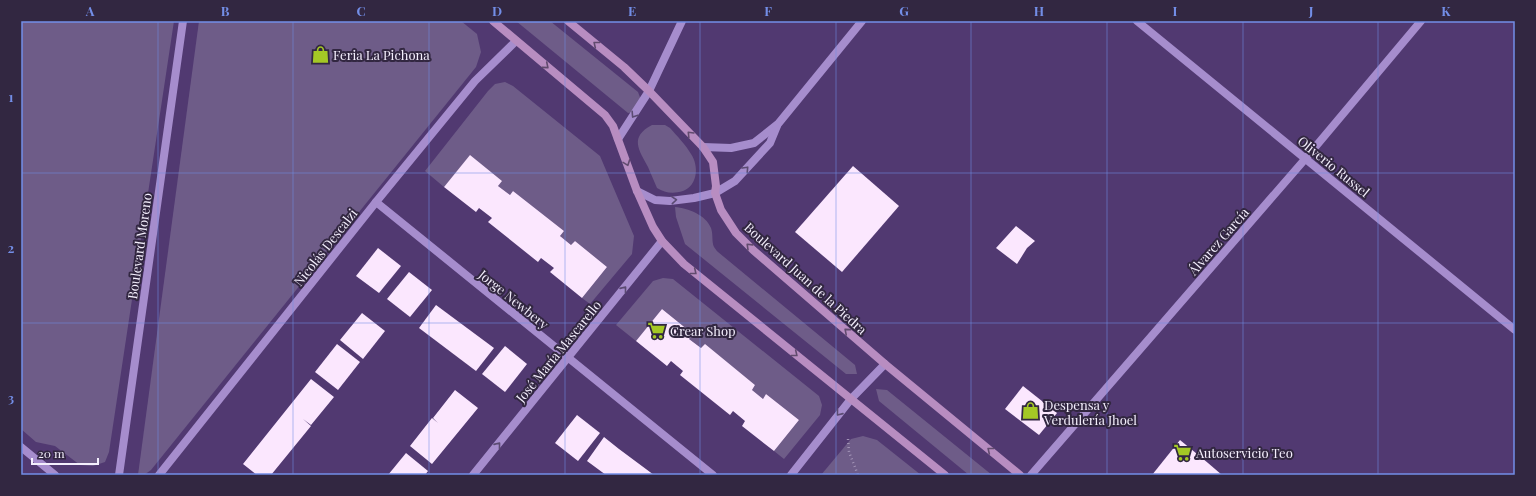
<svg xmlns="http://www.w3.org/2000/svg" width="1536" height="496" font-family="'Playfair Display',serif">
<style>
.green{fill:#6e5c88}
.building{fill:#fbe7fe}
.lines{fill:none;stroke-linecap:round;stroke-linejoin:round}
.path{stroke:#a293b6;stroke-width:2.5;stroke-dasharray:1 3;stroke-linecap:butt}
.minor{stroke:#a68dcd;stroke-width:8}
.tertiary{stroke:#a68dcd;stroke-width:8}
.secondary{stroke:#b88dc1;stroke-width:8}
.oneway{stroke:#614b6e}
.oneway2{stroke:#5b4b72}
.grid{fill:none;stroke:#738ee7;stroke-width:1;stroke-opacity:0.55}
.labels{text-anchor:middle;dominant-baseline:central;stroke-width:4;stroke-linejoin:round;paint-order:stroke}
.poi-label{font-size:13px;fill:#f4effd;stroke:#322741;text-anchor:start}
.street-label{font-size:13px;fill:#f4effd;stroke:#322741}
.neatline{fill:none;stroke:#738ee7;stroke-width:1.5}
.grid-label{font-size:13px;text-anchor:middle;font-weight:bold;fill:#738ee7}
</style>
<rect width="100%" height="100%" fill="#513971"/>
<g class="green">
<path d="M21 21H174L109 452 105 462 93 466 80 465 55 446 36 442 21 429Z"/>
<path d="M199 21H461L477 34 481 52 476 67 151 470 144 475H138Z"/>
<path d="M516 21H550L638 92 641 100 635 112 628 113Z"/>
<path d="M505 82 513 86 600 156 634 236 632 254 590 304 582 298 607 267 575 241 571 245 560 236 564 231 513 191 510 195 498 186 501 181 470 156 444 187 425 171 488 91 495 84Z"/>
<path d="M652 125H665L670 128C677 136 686 145 691 154 699 166 698 185 683 191 673 194 665 193 657 188 654 181 651 174 648 167 639 150 629 137 652 125Z"/>
<path d="M675 207C688 208 706 215 711 228 713 234 712 239 713 244 713 246 716 250 718 252L855 365 857 374H846L685 244 676 217Z"/>
<path d="M663 278 673 279 819 396 822 405 820 415 784 459 774 451 799 420 766 394 763 399 752 390 755 385 705 345 701 348 689 339 693 334 662 309 636 341 616 325 653 281Z"/>
<path d="M876 389 887 390 992 475H969L879 401Z"/>
<path d="M863 436 877 440 921 475H821L851 439Z"/>
</g>
<g class="building">
<path d="M470 155 502 181 498 186 510 195 513 191 564 231 560 236 571 245 575 241 607 267 582 298 550 272 554 268 541 258 538 262 488 222 492 218 479 208 476 212 444 187Z"/>
<path d="M853 166 899 206 842 272 795 232Z"/>
<path d="M1016 226 1035 241 1027 248 1017 264 996 248Z"/>
<path d="M378 248 401 266 379 293 356 276Z"/>
<path d="M409 272 432 290 410 317 387 299Z"/>
<path d="M436 305 494 348 476 371 419 328Z"/>
<path d="M662 309 693 334 689 339 701 348 705 344 755 385 752 390 763 399 766 394 799 420 774 451 742 426 745 421 733 411 730 415 680 375 683 371 671 361 667 366 636 341Z"/>
<path d="M362 313 385 331 363 359 340 340Z"/>
<path d="M337 344 360 362 338 390 315 372Z"/>
<path d="M505 346 527 364 505 392 482 374Z"/>
<path d="M311 379 334 397 311 425 303 419 311 426 271 475H257L243 464Z"/>
<path d="M1023 386 1057 413 1039 435 1005 409Z"/>
<path d="M455 390 478 408 432 464 410 446 432 418 438 423 433 418Z"/>
<path d="M577 415 600 433 578 461 555 443Z"/>
<path d="M604 437 619 449 654 475H606L587 461Z"/>
<path d="M1180 440 1208 463 1222 475H1152Z"/>
<path d="M406 453 428 471 425 475H388Z"/>
</g>
<g class="lines">
<path class="path" d="M848 439 849 452 858 475"/>
<g class="minor">
<path d="M1137 21 1515 330"/>
<path d="M618 139 649 91 682 21"/>
<path d="M376 202 713 475"/>
<path d="M21 447 55 475"/>
<path d="M119 475 183 21"/>
<path d="M159 475 376 202 475 81 516 41"/>
<path d="M473 475 662 241"/>
<path d="M791 475 851 399 885 364"/>
<path d="M1031 475 1306 158 1421 21"/>
</g>
<g class="tertiary">
<path d="M703 147 731 148 754 143 778 124 862 21"/>
<path d="M637 191 655 200 670 201 694 198 715 193 735 181 770 143 777 126"/>
</g>
<g class="secondary">
<path d="M493 21 605 115 613 126 637 191 653 227 662 241 684 264 945 475"/>
<path d="M568 21 624 67 649 91 703 147 713 162 716 186 715 193 721 210 736 233 753 250 885 364 1020 475"/>
</g>
</g>
<defs><path id="oneway-chevron" d="M-2-3.5L2.5 0L-2 3.5" fill="none" stroke-width="1.6" stroke-linecap="round" stroke-linejoin="round"/></defs>
<g class="oneway">
<use href="#oneway-chevron" transform="translate(596 44) rotate(-141)"/>
<use href="#oneway-chevron" transform="translate(546 66) rotate(40)"/>
<use href="#oneway-chevron" transform="translate(690 134) rotate(-134)"/>
<use href="#oneway-chevron" transform="translate(627 163) rotate(70)"/>
<use href="#oneway-chevron" transform="translate(749 246) rotate(-136)"/>
<use href="#oneway-chevron" transform="translate(694 272) rotate(39)"/>
<use href="#oneway-chevron" transform="translate(847 331) rotate(-139)"/>
<use href="#oneway-chevron" transform="translate(795 354) rotate(39)"/>
<use href="#oneway-chevron" transform="translate(990 450) rotate(-141)"/>
</g>
<g class="oneway2">
<use href="#oneway-chevron" transform="translate(634 115) rotate(123)"/>
<use href="#oneway-chevron" transform="translate(746 169) rotate(-47)"/>
<use href="#oneway-chevron" transform="translate(674 200) rotate(-5)"/>
<use href="#oneway-chevron" transform="translate(624 289) rotate(-51)"/>
<use href="#oneway-chevron" transform="translate(839 413) rotate(129)"/>
<use href="#oneway-chevron" transform="translate(498 445) rotate(-51)"/>
</g>
<path class="grid" d="M158 21V475M293 21V475M429 21V475M565 21V475M700 21V475M836 21V475M971 21V475M1107 21V475M1243 21V475M1378 21V475M21 173H1515M21 323H1515"/>
<defs>
<symbol id="shop-bare" viewBox="-9 -9 18 18"><path d="M-5-2.5h2.3a2.7 3.5 0 0 1 5.4 0H5L5.5 6h-11ZM-1.5-2.5h3a1.5 2.3 0 0 0-3 0Z" fill="#a4c825" stroke="#322741" stroke-width="2.5" paint-order="stroke"/></symbol>
<symbol id="supermarket-bare" viewBox="-9 -9 18 18"><path d="M-6-5.5h2.5l.6 2H6L4.5 2H-2.5L-4.4-4H-6ZM-1.5 3.2a1.3 1.3 0 1 0 .1 0ZM3 3.2a1.3 1.3 0 1 0 .1 0Z" fill="#a4c825" stroke="#322741" stroke-width="2.5" paint-order="stroke"/></symbol>
</defs>
<g fill-rule="evenodd">
<use href="#shop-bare" x="308" y="42" width="25" height="25"/>
<use href="#supermarket-bare" x="644" y="318" width="25" height="25"/>
<use href="#shop-bare" x="1018" y="398" width="25" height="25"/>
<use href="#supermarket-bare" x="1170" y="440" width="25" height="25"/>
</g>
<g class="labels">
<g class="poi-label">
<text x="333" y="54">Feria La Pichona</text>
<text x="670" y="330">Crear Shop</text>
<text x="1044" y="404">Despensa y<tspan x="1044" dy="15">Verdulería Jhoel</tspan></text>
<text x="1196" y="452">Autoservicio Teo</text>
</g>
<g class="street-label">
<text transform="translate(1334 166) rotate(39)">Oliverio Russel</text>
<text transform="translate(1218 241) rotate(-49)">Álvarez García</text>
<text transform="translate(139 246) rotate(-82)">Boulevard Moreno</text>
<text transform="translate(325 247) rotate(-52)">Nicolás Descalzi</text>
<text transform="translate(806 278) rotate(42)">Boulevard Juan de la Piedra</text>
<text transform="translate(514 299) rotate(39)">Jorge Newbery</text>
<text transform="translate(558 351) rotate(-51)">José María Mascarello</text>
</g>
</g>
<rect width="1536" height="496" fill="none" stroke="#322741" stroke-width="44"/>
<path d="M32 458v6h66v-6" fill="none" stroke="#f4effd" stroke-width="2"/>
<text x="38" y="458" font-size="12" fill="#f4effd" stroke="#322741" stroke-width="3" paint-order="stroke">20 m</text>
<rect x="22" y="22" width="1492" height="452" class="neatline"/>
<g class="grid-label">
<text x="90" y="16">A</text>
<text x="225" y="16">B</text>
<text x="361" y="16">C</text>
<text x="497" y="16">D</text>
<text x="632" y="16">E</text>
<text x="768" y="16">F</text>
<text x="904" y="16">G</text>
<text x="1039" y="16">H</text>
<text x="1175" y="16">I</text>
<text x="1311" y="16">J</text>
<text x="1446" y="16">K</text>
<text x="11" y="102">1</text>
<text x="11" y="253">2</text>
<text x="11" y="403">3</text>
</g>
</svg>
